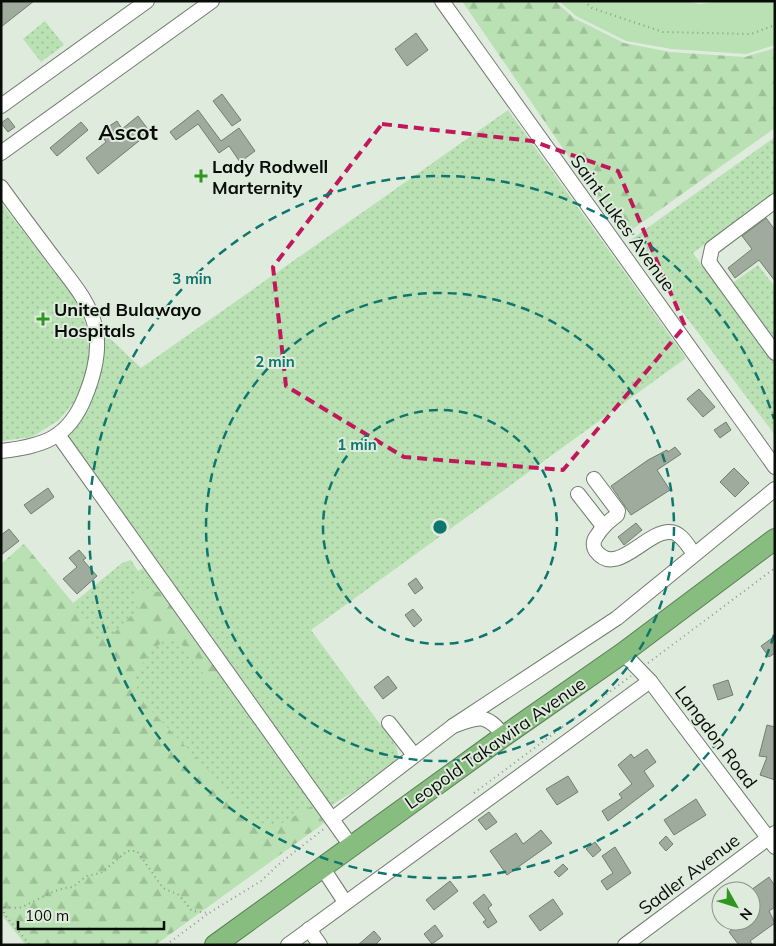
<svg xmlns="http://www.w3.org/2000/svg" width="776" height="946" font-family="Mulish,sans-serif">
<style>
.grass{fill:url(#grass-dots)}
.forest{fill:url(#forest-firs)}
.pitch{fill:#b9e1b3}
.building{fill:#9fac9d;stroke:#727e70}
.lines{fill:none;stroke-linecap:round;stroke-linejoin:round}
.minor-casing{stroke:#707c6e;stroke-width:16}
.highway-casing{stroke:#5b7f55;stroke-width:22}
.path{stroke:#8e988d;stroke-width:2;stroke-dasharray:1 4;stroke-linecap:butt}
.minor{stroke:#fff;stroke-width:14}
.highway{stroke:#87bd7f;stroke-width:20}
.marked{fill:none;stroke:#c2185b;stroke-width:4;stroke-dasharray:10 6;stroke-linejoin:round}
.ring{fill:none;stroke:#0f766e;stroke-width:2.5;stroke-dasharray:9 6}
.poi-dot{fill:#2f9720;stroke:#dfecdd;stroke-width:2}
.labels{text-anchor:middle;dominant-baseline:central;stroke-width:4;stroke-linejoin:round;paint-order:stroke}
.poi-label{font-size:18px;font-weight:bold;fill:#080d08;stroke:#dfecdd;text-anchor:start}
.street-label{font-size:18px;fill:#080d08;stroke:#dfecdd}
.district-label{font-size:22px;font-weight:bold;fill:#080d08;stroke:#dfecdd}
.centre{fill:#0f766e;stroke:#dfecdd;stroke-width:2.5}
.ring-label{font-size:15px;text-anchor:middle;font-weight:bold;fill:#0f766e;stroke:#dfecdd;stroke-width:4;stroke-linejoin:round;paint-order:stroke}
</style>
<defs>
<pattern id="grass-dots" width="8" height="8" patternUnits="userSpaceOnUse" patternTransform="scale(1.25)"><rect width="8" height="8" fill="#b9e1b3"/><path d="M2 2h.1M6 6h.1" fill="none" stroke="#9ec098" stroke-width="1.8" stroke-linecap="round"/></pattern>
<pattern id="forest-firs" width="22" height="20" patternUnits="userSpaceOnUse" patternTransform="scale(1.25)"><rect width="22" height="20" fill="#b9e1b3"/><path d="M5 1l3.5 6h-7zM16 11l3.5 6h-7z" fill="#9ec098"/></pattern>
</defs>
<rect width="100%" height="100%" fill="#dfecdd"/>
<g class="grass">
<path d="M45 21 64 45 41 62 23 39Z"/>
<path d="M508 110 686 358 311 630 396 746 399 760 364 785 327 808 64 433 84 406 98 327 141 368Z"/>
<path d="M775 137V193L693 253 721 291 758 265 775 287V435L629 241Z"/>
<path d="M2 204 78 303 89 334V366L79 396 59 420 32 437 1 441Z"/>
<path d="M24 544 72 604 122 563 131 560 138 571 145 567 319 813 324 823 155 945H26L1 914V564Z"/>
</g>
<g class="forest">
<path d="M462 1H555L574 18 624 43 670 52 745 57 775 48V128L623 236Z"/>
<path d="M24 544 88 621 96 639 110 637 138 609 135 599 142 591 162 592 222 670 216 679 205 680C199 658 189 644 166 639L149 653 135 676 139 698 258 822 277 826 312 806 319 813 324 823 155 945H26L1 914V564Z"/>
</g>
<path class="pitch" d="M559 1H687L699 4 722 1H775V45L746 54 672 49 626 41 576 16Z"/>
<g class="building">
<path d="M1 1H34L1 27Z"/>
<path d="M416 33 428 50 407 66 395 49Z"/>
<path d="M222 94 241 120 232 126 213 101Z"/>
<path d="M198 110 221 141 239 128 255 151 240 162 229 146 219 153 198 124 176 140 170 132Z"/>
<path d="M138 116 150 132 98 174 86 158 106 142 100 132 117 121 122 129Z"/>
<path d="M8 118 15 127 8 132 1 123Z"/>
<path d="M81 122 88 130 57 156 50 148Z"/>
<path d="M766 218 775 230V281L759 260 735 278 728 268 752 249 742 236Z"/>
<path d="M699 389 715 407 703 417 687 399Z"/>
<path d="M726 422 731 430 720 438 714 430Z"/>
<path d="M675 447 681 454 657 470 670 490 631 515 611 486 648 460 667 450 668 452Z"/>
<path d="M734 468 749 483 735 497 720 482Z"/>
<path d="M48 488 54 497 31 514 24 505Z"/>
<path d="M636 523 642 530 624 545 618 537Z"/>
<path d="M9 529 19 541 1 555V535Z"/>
<path d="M79 550 86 558 83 560 97 576 77 594 63 579 77 567 69 558Z"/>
<path d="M416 578 423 588 415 594 408 584Z"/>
<path d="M413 609 422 620 414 627 405 615Z"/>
<path d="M775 636V653L769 657 761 646Z"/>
<path d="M388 676 397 688 383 699 374 687Z"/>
<path d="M728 680 733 695 718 700 713 685Z"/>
<path d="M767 725 775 727V780L760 775 767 757 759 756Z"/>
<path d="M647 749 656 762 644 771 654 786 608 821 602 811 622 798 619 794 632 784 618 765 631 754 634 758Z"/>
<path d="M568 776 578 792 557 805 546 789Z"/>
<path d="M696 799 706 815 674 835 664 820Z"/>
<path d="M489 812 497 822 486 830 478 820Z"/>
<path d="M541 830 552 843 507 875 490 851 516 833 523 844Z"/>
<path d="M666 836 673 844 666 851 659 843Z"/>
<path d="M595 842 601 850 593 857 586 849Z"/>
<path d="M615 847 631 873 607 890 601 881 613 873 602 856Z"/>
<path d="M563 864 568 869 559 877 554 872Z"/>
<path d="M769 877 775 886V907L769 911 775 923 750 941 753 945H739L729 932 744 921H751V890Z"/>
<path d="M450 881 458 891 434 910 426 900Z"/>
<path d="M484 894 492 905 488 908 497 922 488 928 483 922 486 920 473 903Z"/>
<path d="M553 899 563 914 540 931 529 916Z"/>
<path d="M435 925 443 936 432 944 424 934Z"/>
<path d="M374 931 381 939 375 945H358Z"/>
</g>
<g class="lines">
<defs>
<g id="minor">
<path d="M442 1 775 467"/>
<path d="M1 106 147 1"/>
<path d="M1 153 212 1"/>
<path d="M1 187C19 212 38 237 56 261 71 281 89 301 95 326 101 350 94 375 85 397 68 439 43 446 1 451"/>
<path d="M775 201 712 248 709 262 775 353"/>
<path d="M59 436 351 846"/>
<path d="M594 479 618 511 617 515C608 522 602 527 596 537 593 541 593 547 596 551 616 578 646 531 670 532 681 532 688 546 694 554"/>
<path d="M578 494 603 526"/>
<path d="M623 653 650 681 775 847"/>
<path d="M389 723 414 755"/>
<path d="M453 726 617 618 775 489"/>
<path d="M332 819 453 726C479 716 486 713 504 736"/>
<path d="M322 867 345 902"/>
<path d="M309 929 320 945"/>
<path d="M288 945 650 681"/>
<path d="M625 945 775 833"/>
</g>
<path id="highway" d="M215 945 504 736 623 653 775 539"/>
</defs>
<use href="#minor" class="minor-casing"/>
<use href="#highway" class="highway-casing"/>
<g class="path">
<path d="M584 1 592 8 663 32 751 34 775 25"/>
<path d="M648 663 775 568"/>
<path d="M474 793 631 676"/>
<path d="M1 904 4 907C10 907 19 909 24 906 40 899 55 888 73 887L86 876 101 873 127 851H137L163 888 179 895 192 911 209 913 261 881 278 865 325 828"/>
<path d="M4 907V914L30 945"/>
<path d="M166 945 209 913"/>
</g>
<use href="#minor" class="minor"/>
<use href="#highway" class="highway"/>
</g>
<path class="marked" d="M382 124 532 141 618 171 685 326 563 470 404 457 286 386 273 267Z"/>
<g class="ring">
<circle cx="440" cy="527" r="117"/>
<circle cx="440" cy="527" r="234"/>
<path d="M774 635A351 351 0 1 1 774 419"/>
</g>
<g class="poi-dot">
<path d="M198.5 168.5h5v5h5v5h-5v5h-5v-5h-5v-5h5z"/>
<path d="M40.5 311.5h5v5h5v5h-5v5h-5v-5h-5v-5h5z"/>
</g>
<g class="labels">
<g class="poi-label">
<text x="212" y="166">Lady Rodwell<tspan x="212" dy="21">Marternity</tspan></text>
<text x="54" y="309">United Bulawayo<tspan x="54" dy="21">Hospitals</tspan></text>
</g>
<g class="street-label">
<text transform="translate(623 223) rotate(54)">Saint Lukes Avenue</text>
<text transform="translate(716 737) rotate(53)">Langdon Road</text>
<text transform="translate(495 743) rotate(-35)">Leopold Takawira Avenue</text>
<text transform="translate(689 874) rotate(-37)">Sadler Avenue</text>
</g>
<g class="district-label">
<text x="128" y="132">Ascot</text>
</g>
</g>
<circle cx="440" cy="527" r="8" class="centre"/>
<g class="ring-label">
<text x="192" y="284">3 min</text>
<text x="275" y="367">2 min</text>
<text x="357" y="450">1 min</text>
</g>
<rect width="776" height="946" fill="none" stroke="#080d08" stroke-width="5"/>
<g transform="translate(736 906) rotate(129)"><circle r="24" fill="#dfecdd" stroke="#899388"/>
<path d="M0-4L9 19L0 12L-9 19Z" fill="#2f9720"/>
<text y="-8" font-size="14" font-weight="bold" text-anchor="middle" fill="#080d08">N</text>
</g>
<path d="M18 921v8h146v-8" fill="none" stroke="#080d08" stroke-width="2.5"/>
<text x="25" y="921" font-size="15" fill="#080d08" stroke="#dfecdd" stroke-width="4" paint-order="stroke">100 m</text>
</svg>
